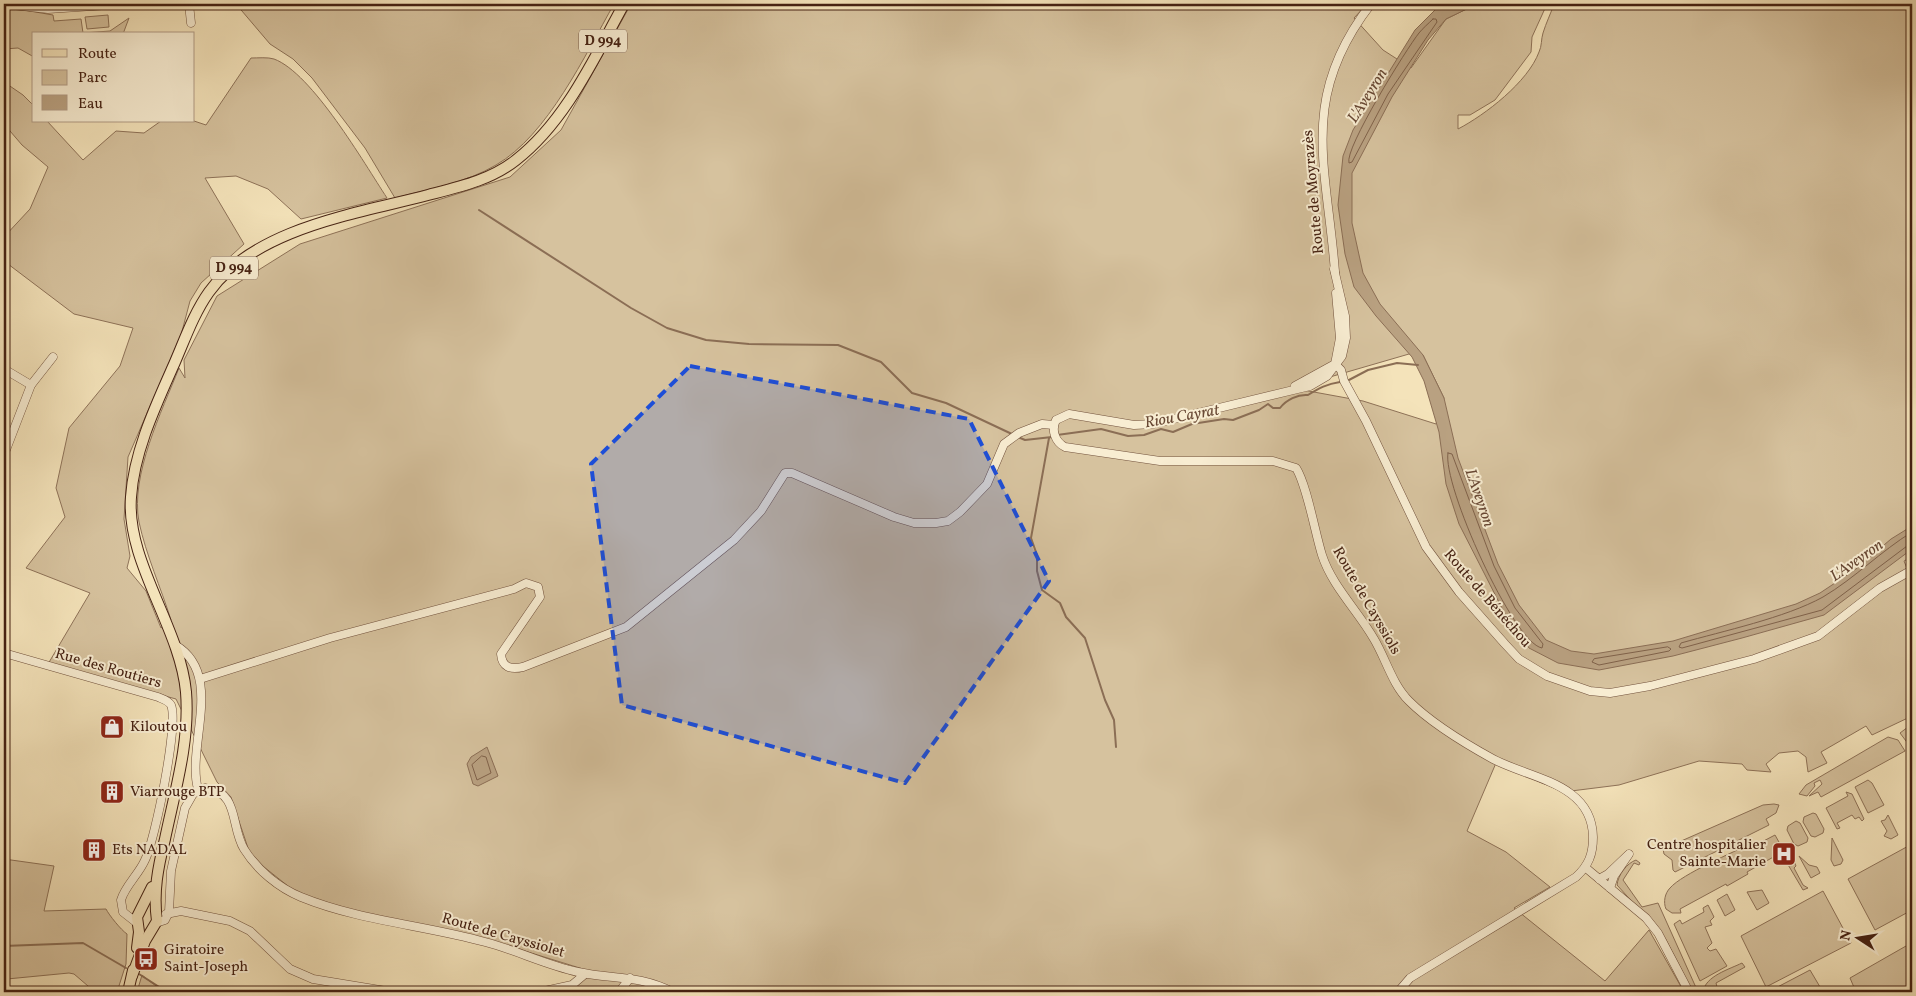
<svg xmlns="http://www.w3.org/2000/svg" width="1916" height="996" font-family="Vollkorn,serif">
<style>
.green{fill:#d6c29e;stroke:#8e7258;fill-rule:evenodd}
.water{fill:#b9a181;stroke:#8b6e55}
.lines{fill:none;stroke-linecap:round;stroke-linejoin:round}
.shore{stroke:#80624a;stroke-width:1}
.stream{stroke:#8b6e55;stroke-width:2}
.minor-casing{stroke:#72523d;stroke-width:9}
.major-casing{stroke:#462213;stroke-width:12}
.minor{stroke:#f8edd2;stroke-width:8}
.major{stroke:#f4e3ba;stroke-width:10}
.marked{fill:#1d4ed8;fill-opacity:0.2;stroke:#1d4ed8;stroke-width:4;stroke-dasharray:10 6;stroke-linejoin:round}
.labels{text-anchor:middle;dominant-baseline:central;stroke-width:4;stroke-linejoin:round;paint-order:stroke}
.shield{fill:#f8edd2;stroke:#7b5f4c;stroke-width:1}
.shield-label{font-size:14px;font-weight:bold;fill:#462213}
.street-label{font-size:15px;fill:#462213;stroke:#f8edd2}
.poi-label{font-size:15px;fill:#462213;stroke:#f8edd2;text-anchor:start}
.water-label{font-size:16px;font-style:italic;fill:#684834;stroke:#f8edd2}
</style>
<rect width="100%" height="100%" fill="#f4e3ba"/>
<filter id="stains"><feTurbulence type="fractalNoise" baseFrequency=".004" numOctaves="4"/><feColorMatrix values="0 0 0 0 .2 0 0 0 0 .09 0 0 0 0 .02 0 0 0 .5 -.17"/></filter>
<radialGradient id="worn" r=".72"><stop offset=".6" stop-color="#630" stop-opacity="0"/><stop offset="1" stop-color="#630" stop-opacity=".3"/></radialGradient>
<g class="green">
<path d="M236 4H614C585 55 548 135 496 165 466 183 428 189 395 198L365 148 312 78 293 59 270 44Z"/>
<path d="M631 4H1367L1354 18 1383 50 1411 68 1446 19 1477 4H1547L1532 37 1531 52 1495 100 1470 115H1458V129C1485 115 1528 82 1539 52 1542 46 1541 39 1543 33 1546 23 1551 13 1554 4H1912V561L1910 558 1904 561 1908 571 1912 570V716L1872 735 1866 726 1821 752 1827 763 1808 772 1806 757 1798 751 1779 753 1766 764 1771 772 1747 770 1742 764 1699 761 1619 785 1563 792 1496 763 1467 831 1506 852 1550 887 1514 908 1605 981 1649 930 1684 992H559L571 990 583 969 486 939 379 918 298 894 264 867 249 851 231 797 217 782 176 699 48 664 90 593 26 568 65 517 56 488 69 428 120 366 133 328 74 314 4 261V237L30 209 48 167 22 145 4 124V82L23 95 34 106V121H47L83 160 116 131 144 133 161 121H194L206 125 251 58C258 58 268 57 274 59 312 73 364 163 387 198L301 219 268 189 236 176 205 178 244 244 201 283 190 301 181 335 128 457 124 519 130 556 127 568 146 591 161 628 171 620C161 588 146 555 139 522 130 475 162 411 179 368L185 378 184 360 217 296 300 244 510 177 561 130ZM1409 354 1423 355 1444 398 1436 424 1363 401 1292 388Z"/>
<path d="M12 8 53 15 54 21 81 19 83 33 110 31 129 18 123 34H34V57L18 48 4 49V10Z"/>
<path d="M108 15 109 27 87 29 85 17Z"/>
<path d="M1912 724V749L1900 733Z"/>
<path d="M1888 737 1898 740 1905 751 1821 797 1818 792 1809 796 1822 784 1820 780 1814 783 1815 786 1807 796 1799 794 1806 785Z"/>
<path d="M1868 780 1872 783 1884 805 1868 813 1855 787Z"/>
<path d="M1846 792 1852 794 1864 819 1862 821 1859 817 1855 819 1852 815 1837 823 1840 828 1837 829 1826 808 1848 796Z"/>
<path d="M1774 804 1779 805 1776 813 1766 819 1769 825 1675 872 1673 870 1672 860 1664 854 1663 849 1763 805Z"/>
<path d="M1813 813 1816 814 1824 829 1823 833 1815 837 1811 836 1803 822 1804 817Z"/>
<path d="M1888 815 1898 835 1891 839 1884 836 1887 831 1881 821 1885 820Z"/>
<path d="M1796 821 1800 823 1808 838 1807 842 1798 846 1794 844 1787 830 1788 826Z"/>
<path d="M1775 835 1784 851 1747 872 1748 874 1727 886 1726 884 1680 909 1681 913H1672L1666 909C1663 902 1665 893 1670 888 1682 874 1734 852 1752 843L1754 846Z"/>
<path d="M1832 838 1843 860 1841 864 1834 866 1831 860Z"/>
<path d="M1912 844V910L1875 930 1848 879Z"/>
<path d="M1799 856 1809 865 1817 867 1820 873 1811 878Z"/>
<path d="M1790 858 1793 859 1796 866 1794 868 1803 885 1808 888 1803 890 1787 863H1783Z"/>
<path d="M4 859 54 866 44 911 106 909C109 915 121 930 127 934L126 964 117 992H95L74 974 69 973 7 979 4 991Z"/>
<path d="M1636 860 1640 863 1639 865 1634 863 1623 880 1642 907 1658 903 1698 992H1693L1665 938 1617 885C1618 875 1627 863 1636 860Z"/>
<path d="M1762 890 1769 903 1757 910 1747 892Z"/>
<path d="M1823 891 1851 943 1766 987 1741 936Z"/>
<path d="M1727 894 1735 910 1725 916 1717 900Z"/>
<path d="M1708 905 1714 917 1710 921 1712 925 1705 927 1712 943 1707 948 1710 951 1716 949 1727 966 1700 981 1674 924 1680 920 1682 924 1704 912 1703 908Z"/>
<path d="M1906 946 1912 959V992H1856L1850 978Z"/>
<path d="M1742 963 1745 967 1716 983 1718 991 1703 992C1705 976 1730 969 1742 963Z"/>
<path d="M1810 970 1823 992H1768Z"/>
<path d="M142 975C162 992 163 990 189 992H137Z"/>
</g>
<g class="water">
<path d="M1441 4H1477L1446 19 1428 40 1392 97 1352 173V223L1363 273 1380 304 1423 355 1444 398 1458 458 1498 564 1519 605 1546 640 1571 651 1594 654 1673 641 1796 604 1820 593 1856 569 1891 539 1912 526V549L1824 615 1742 638 1673 656 1599 670 1558 663 1529 648 1505 614 1459 524 1446 484 1439 432 1424 381 1412 357 1376 316 1354 287 1345 254 1338 205 1343 156 1353 130 1415 30Z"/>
<path d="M487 747 498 776 478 786 473 784 467 764 471 757Z"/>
</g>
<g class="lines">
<g class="shore">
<path d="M1433 19H1436L1437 22 1388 94 1352 162 1349 163C1344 149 1407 48 1419 33 1423 28 1428 24 1433 19Z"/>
<path d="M1448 453 1452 454 1494 566 1515 608 1543 644 1542 648C1513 643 1442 484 1448 453Z"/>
<path d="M1912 532C1881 551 1855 578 1823 597 1785 618 1723 631 1681 643L1679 647 1682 648 1822 610 1907 546 1912 545"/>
<path d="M1668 647 1671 649 1669 651 1599 665 1592 662 1594 659Z"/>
<path d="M482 756 486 757 491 773 477 780 472 765Z"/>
</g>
<g class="stream">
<path d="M479 210 631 308 667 328 706 340 749 344 838 345 881 362 912 393 946 403 1014 435"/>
<path d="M1347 381 1368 370 1397 363 1418 365"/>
<path d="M1057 435 1101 429 1128 436 1144 435 1161 429 1173 432 1192 424 1224 419 1233 420 1259 410 1268 404 1273 408H1280C1286 400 1298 394 1308 395 1319 388 1327 384 1340 382"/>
<path d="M1018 437 1025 440 1052 437"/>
<path d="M1049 438 1031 538 1037 555V571L1042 590 1060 603 1066 617 1085 638 1105 700 1114 720 1116 747"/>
<path d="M4 946 83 943 126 968"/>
<path d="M139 974 167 992H181"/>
</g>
<defs>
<g id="minor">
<path d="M189 4 191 23"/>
<path d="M4 6 12 5 48 9 124 4"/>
<path d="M1334 269 1345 316 1346 338 1342 356 1327 376 1310 386 1153 424 1134 425 1069 414 1056 420C1051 430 1055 442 1065 447L1160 461H1273L1296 468C1307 485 1315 533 1322 555 1332 586 1358 611 1374 639 1386 659 1392 684 1409 701 1432 724 1464 743 1493 759 1531 779 1592 783 1593 837 1593 854 1589 865 1576 877L1410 978 1398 992"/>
<path d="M1335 272C1327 166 1298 98 1371 4"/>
<path d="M1335 364 1341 370 1344 381 1366 421 1426 547 1459 592 1505 644 1519 659 1547 676 1590 691 1610 693 1650 686 1754 659 1818 636 1880 588 1912 570"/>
<path d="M4 369 31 385"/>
<path d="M1295 386 1335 364 1340 338 1336 293"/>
<path d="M4 455 31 385 53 357"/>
<path d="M175 645C225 674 186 746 198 789"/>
<path d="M4 653 158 697C162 699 168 700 171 705 179 723 155 840 145 860 139 874 125 886 121 900L123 912 137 923"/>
<path d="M200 679 330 638 514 589 526 583 538 587 540 597 501 654C502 667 510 670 523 667L626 627 734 540 761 511 785 473H792L894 517 914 523H936L948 521 960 512 987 484 1004 444 1019 433 1042 424 1054 425"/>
<path d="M1586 868 1646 918 1658 933 1689 992"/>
<path d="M1599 879 1608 874 1628 855"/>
<path d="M1610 888 1614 876 1629 854"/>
<path d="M166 914 181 911 230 921 250 931 290 969 313 979 392 992"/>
<path d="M156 923 165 920 169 912 171 871 185 808 193 794 205 788C240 792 230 826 244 849 257 870 279 888 301 897 360 921 424 925 485 942 516 950 546 965 578 972 614 980 637 974 673 992"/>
<path d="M540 992 572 985 585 974"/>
<path d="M619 992 630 978"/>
</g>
<g id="major">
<path d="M137 948 139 932 137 917 152 887"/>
<path d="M132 976 145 941 157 921C153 892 158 867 165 839 175 791 190 741 186 692 180 627 126 562 131 497 134 451 156 405 175 362 185 339 194 313 209 292 255 228 356 214 428 195 459 187 491 180 516 160 566 121 594 58 624 4"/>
<path d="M128 992 133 970"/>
</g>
</defs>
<use href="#minor" class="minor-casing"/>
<use href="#major" class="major-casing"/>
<use href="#minor" class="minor"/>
<use href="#major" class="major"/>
</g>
<path class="marked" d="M690 366 969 419 1049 581 905 783 622 705 591 464Z"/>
<defs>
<symbol id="shop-square" viewBox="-11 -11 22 22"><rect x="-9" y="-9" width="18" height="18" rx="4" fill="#8f2418" stroke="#f8edd2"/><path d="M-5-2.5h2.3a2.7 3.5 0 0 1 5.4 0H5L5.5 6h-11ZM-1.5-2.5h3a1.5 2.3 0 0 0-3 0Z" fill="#fff"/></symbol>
<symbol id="building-square" viewBox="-11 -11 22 22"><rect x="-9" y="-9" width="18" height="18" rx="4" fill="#8f2418" stroke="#f8edd2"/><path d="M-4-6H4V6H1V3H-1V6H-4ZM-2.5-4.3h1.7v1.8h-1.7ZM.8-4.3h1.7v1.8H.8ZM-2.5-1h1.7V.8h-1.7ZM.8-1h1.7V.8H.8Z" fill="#fff"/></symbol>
<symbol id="hospital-square" viewBox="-11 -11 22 22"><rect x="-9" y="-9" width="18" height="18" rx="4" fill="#8f2418" stroke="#f8edd2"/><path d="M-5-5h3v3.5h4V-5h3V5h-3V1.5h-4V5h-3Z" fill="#fff"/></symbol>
<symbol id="bus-square" viewBox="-11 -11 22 22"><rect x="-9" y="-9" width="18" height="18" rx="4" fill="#8f2418" stroke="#f8edd2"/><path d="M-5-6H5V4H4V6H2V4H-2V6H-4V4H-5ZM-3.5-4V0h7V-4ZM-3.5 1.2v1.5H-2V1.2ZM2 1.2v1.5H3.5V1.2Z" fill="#fff"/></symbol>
</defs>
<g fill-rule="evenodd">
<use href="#shop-square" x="98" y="713" width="28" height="28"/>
<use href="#building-square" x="98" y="778" width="28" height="28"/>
<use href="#building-square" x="80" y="836" width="28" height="28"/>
<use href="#hospital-square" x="1770" y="840" width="28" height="28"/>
<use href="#bus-square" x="132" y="945" width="28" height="28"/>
</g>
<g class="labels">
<g class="shield">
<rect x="579" y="29.5" width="48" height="23" rx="4"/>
<rect x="210" y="256.5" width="48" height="23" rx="4"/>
</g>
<g class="shield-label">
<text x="603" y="41">D 994</text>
<text x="234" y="268">D 994</text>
</g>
<g class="street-label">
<text transform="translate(1314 192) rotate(-95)">Route de Moyrazès</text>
<text transform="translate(1487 599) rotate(49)">Route de Bénéchou</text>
<text transform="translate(1366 601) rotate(60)">Route de Cayssiols</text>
<text transform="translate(108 669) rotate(16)">Rue des Routiers</text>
<text transform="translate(503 936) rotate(16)">Route de Cayssiolet</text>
</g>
<g class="poi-label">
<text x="130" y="727">Kiloutou</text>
<text x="130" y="792">Viarrouge BTP</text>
<text x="1766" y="845" text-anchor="end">Centre hospitalier<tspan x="1766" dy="17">Sainte-Marie</tspan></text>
<text x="112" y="850">Ets NADAL</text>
<text x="164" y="950">Giratoire<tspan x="164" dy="17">Saint-Joseph</tspan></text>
</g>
<g class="water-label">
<text transform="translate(1368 96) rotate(-58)">L'Aveyron</text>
<text transform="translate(1182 417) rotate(-10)">Riou Cayrat</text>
<text transform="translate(1479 498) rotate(71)">L'Aveyron</text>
<text transform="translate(1857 561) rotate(-35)">L'Aveyron</text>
</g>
</g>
<rect width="1916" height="996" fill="none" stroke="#f4e3ba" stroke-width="20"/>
<rect x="5" y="5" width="1906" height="986" fill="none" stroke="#462213" stroke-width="2.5"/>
<rect x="10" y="10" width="1896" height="976" fill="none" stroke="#462213"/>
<rect x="32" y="32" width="162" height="90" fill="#f8edd2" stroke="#b19c86"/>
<rect x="42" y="49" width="25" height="8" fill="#f4e3ba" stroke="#b19c86"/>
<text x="78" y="58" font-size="15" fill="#462213">Route</text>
<rect x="42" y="70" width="25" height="15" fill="#d6c29e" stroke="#b19c86"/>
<text x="78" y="82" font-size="15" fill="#462213">Parc</text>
<rect x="42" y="95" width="25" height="15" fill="#b9a181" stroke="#b19c86"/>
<text x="78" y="108" font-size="15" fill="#462213">Eau</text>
<g transform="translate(1858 938) rotate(282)" stroke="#f8edd2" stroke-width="4" paint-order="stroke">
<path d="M0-4L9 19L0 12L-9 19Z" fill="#462213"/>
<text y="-8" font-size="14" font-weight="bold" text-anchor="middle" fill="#462213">N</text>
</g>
<rect width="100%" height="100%" filter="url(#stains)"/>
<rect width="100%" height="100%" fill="url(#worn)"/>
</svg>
